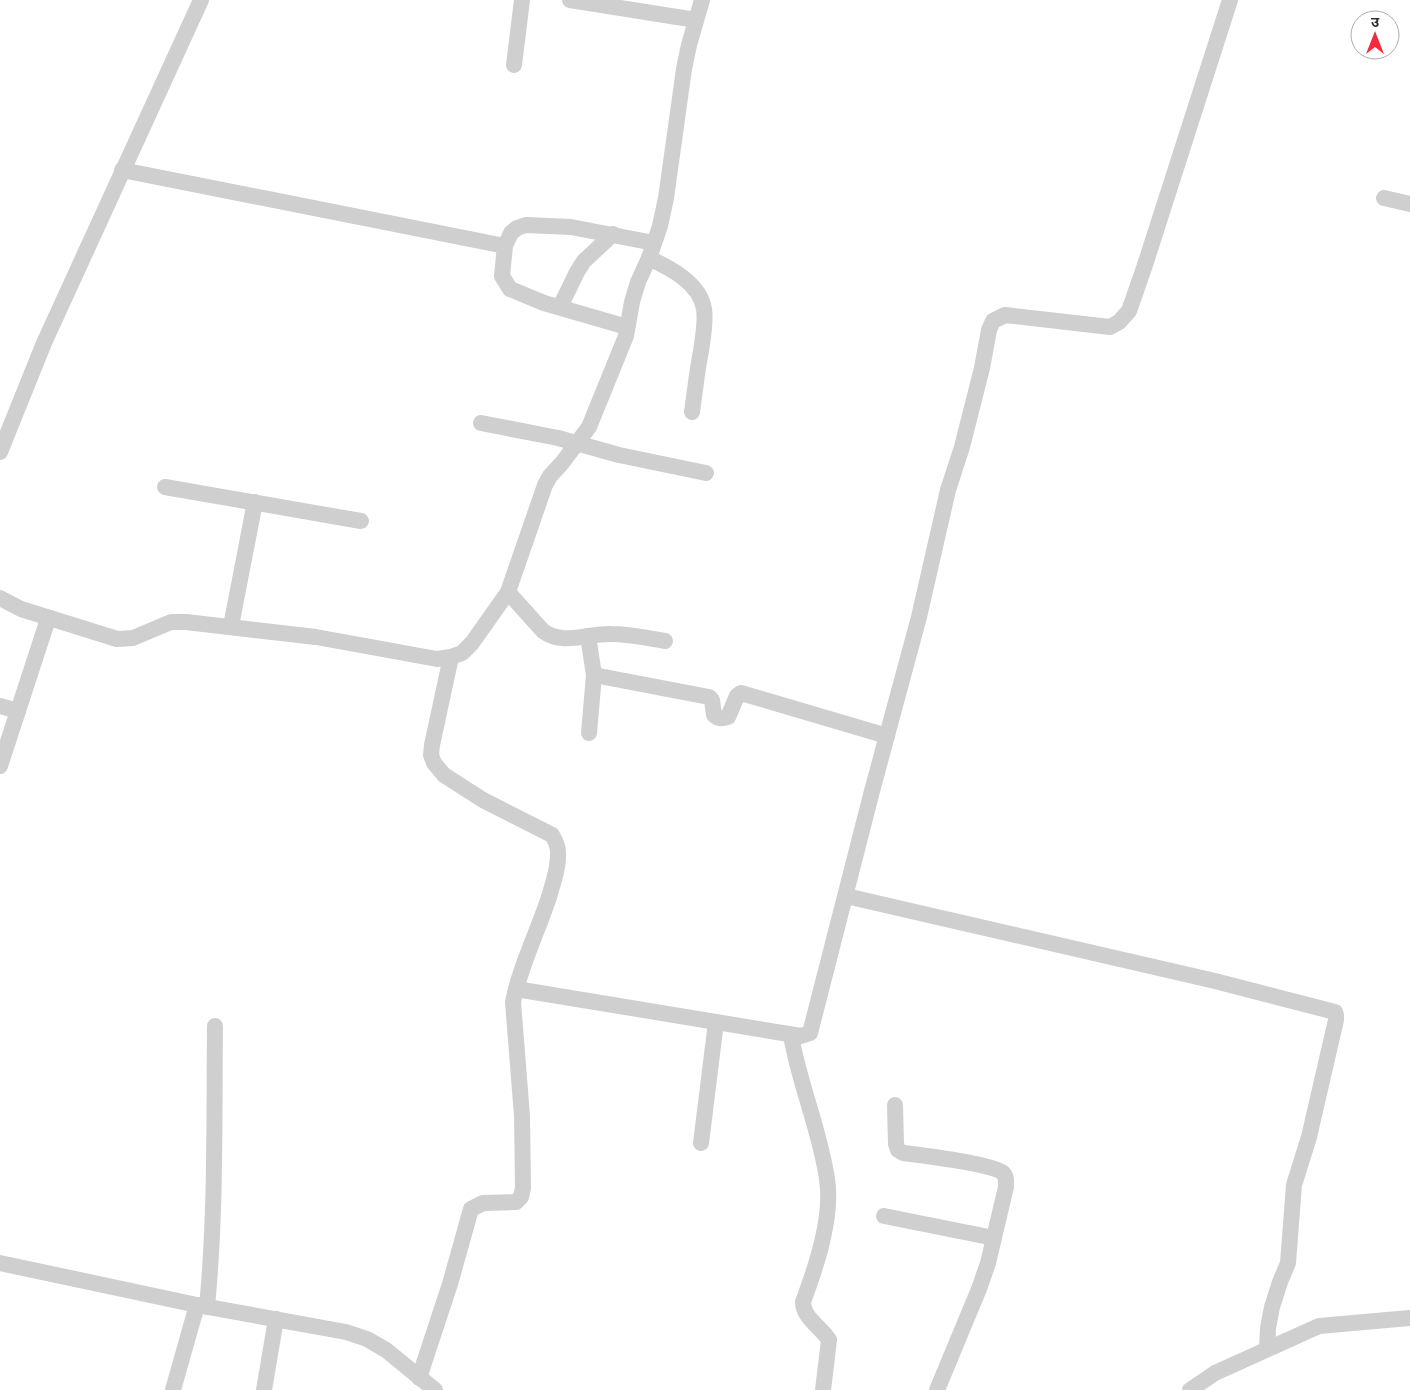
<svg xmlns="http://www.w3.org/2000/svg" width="1410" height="1390" font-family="Jost,'Noto Sans Devanagari',sans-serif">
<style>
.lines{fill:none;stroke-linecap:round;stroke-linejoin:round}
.minor{stroke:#cfcfcf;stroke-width:16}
</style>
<rect width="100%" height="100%" fill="#fff"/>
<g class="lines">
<g class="minor">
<path d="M570 0 696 20"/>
<path d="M514 65 522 0"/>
<path d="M122 170 505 246"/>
<path d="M1384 198 1410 204"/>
<path d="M649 258C670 268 700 283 704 309 706 322 703 337 701 351 697 371 695 391 692 412"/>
<path d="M560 307 577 272 584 261 613 234"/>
<path d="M627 327 544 303 510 289 502 276 505 246 511 233 517 228 526 225 571 227 654 243"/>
<path d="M481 423 558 438 619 455 706 473"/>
<path d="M0 452 44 343 201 0"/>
<path d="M165 487 361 521"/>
<path d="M508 592 543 631C563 646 588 633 611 634 629 634 647 638 665 641"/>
<path d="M0 598 21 609 117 639 133 638 171 622H186L316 637 437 659 451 657 462 653 472 643 508 592 545 485 550 476 562 463 589 427 626 336 632 302 638 282 649 258 660 226 666 198 684 69 689 45 702 0"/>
<path d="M231 626 255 502"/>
<path d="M588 636 594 675 589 733"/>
<path d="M594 675 709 697 712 700 714 715C719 719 722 719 728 717L737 696 741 693 887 736"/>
<path d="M0 706 18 711"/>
<path d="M0 766 48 619"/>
<path d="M846 896 1215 981 1335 1012 1336 1015V1020L1309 1137 1294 1185 1288 1263 1280 1282 1272 1307 1268 1328 1267 1349"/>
<path d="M516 989 801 1036 810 1033 872 791 919 617 948 490 962 447 982 368 989 330 993 321 1005 315 1110 327 1119 322 1129 311 1145 265 1230 0"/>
<path d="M791 1035C799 1084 820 1130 827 1179 833 1217 816 1267 803 1302 803 1318 821 1327 829 1340L823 1390"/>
<path d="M895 1105 896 1144 898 1150 903 1153C920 1155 993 1164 1003 1173 1007 1177 1006 1182 1006 1187L988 1263 979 1289 937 1390"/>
<path d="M701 1143 716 1022"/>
<path d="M884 1216 994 1238"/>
<path d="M0 1263 197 1305 346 1332 367 1339 386 1350 435 1390"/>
<path d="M207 1307C216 1213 214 1120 215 1026"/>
<path d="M419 1378 450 1284 471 1209 483 1203 516 1202 521 1197 523 1188 522 1116 513 1002C519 969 538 931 549 897 553 883 559 867 558 852 558 845 555 840 552 835L483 800 444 775 434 763 431 755 432 745 451 657"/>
<path d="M173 1390 197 1305"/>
<path d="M264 1390 276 1319"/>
<path d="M1190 1390 1215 1373 1319 1326 1410 1318"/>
</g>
</g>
<g transform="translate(1375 35)"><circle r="24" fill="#ffffff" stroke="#adadad"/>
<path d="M0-4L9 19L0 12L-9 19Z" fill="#f3293e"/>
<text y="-8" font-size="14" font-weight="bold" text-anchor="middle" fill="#323232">उ</text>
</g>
</svg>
